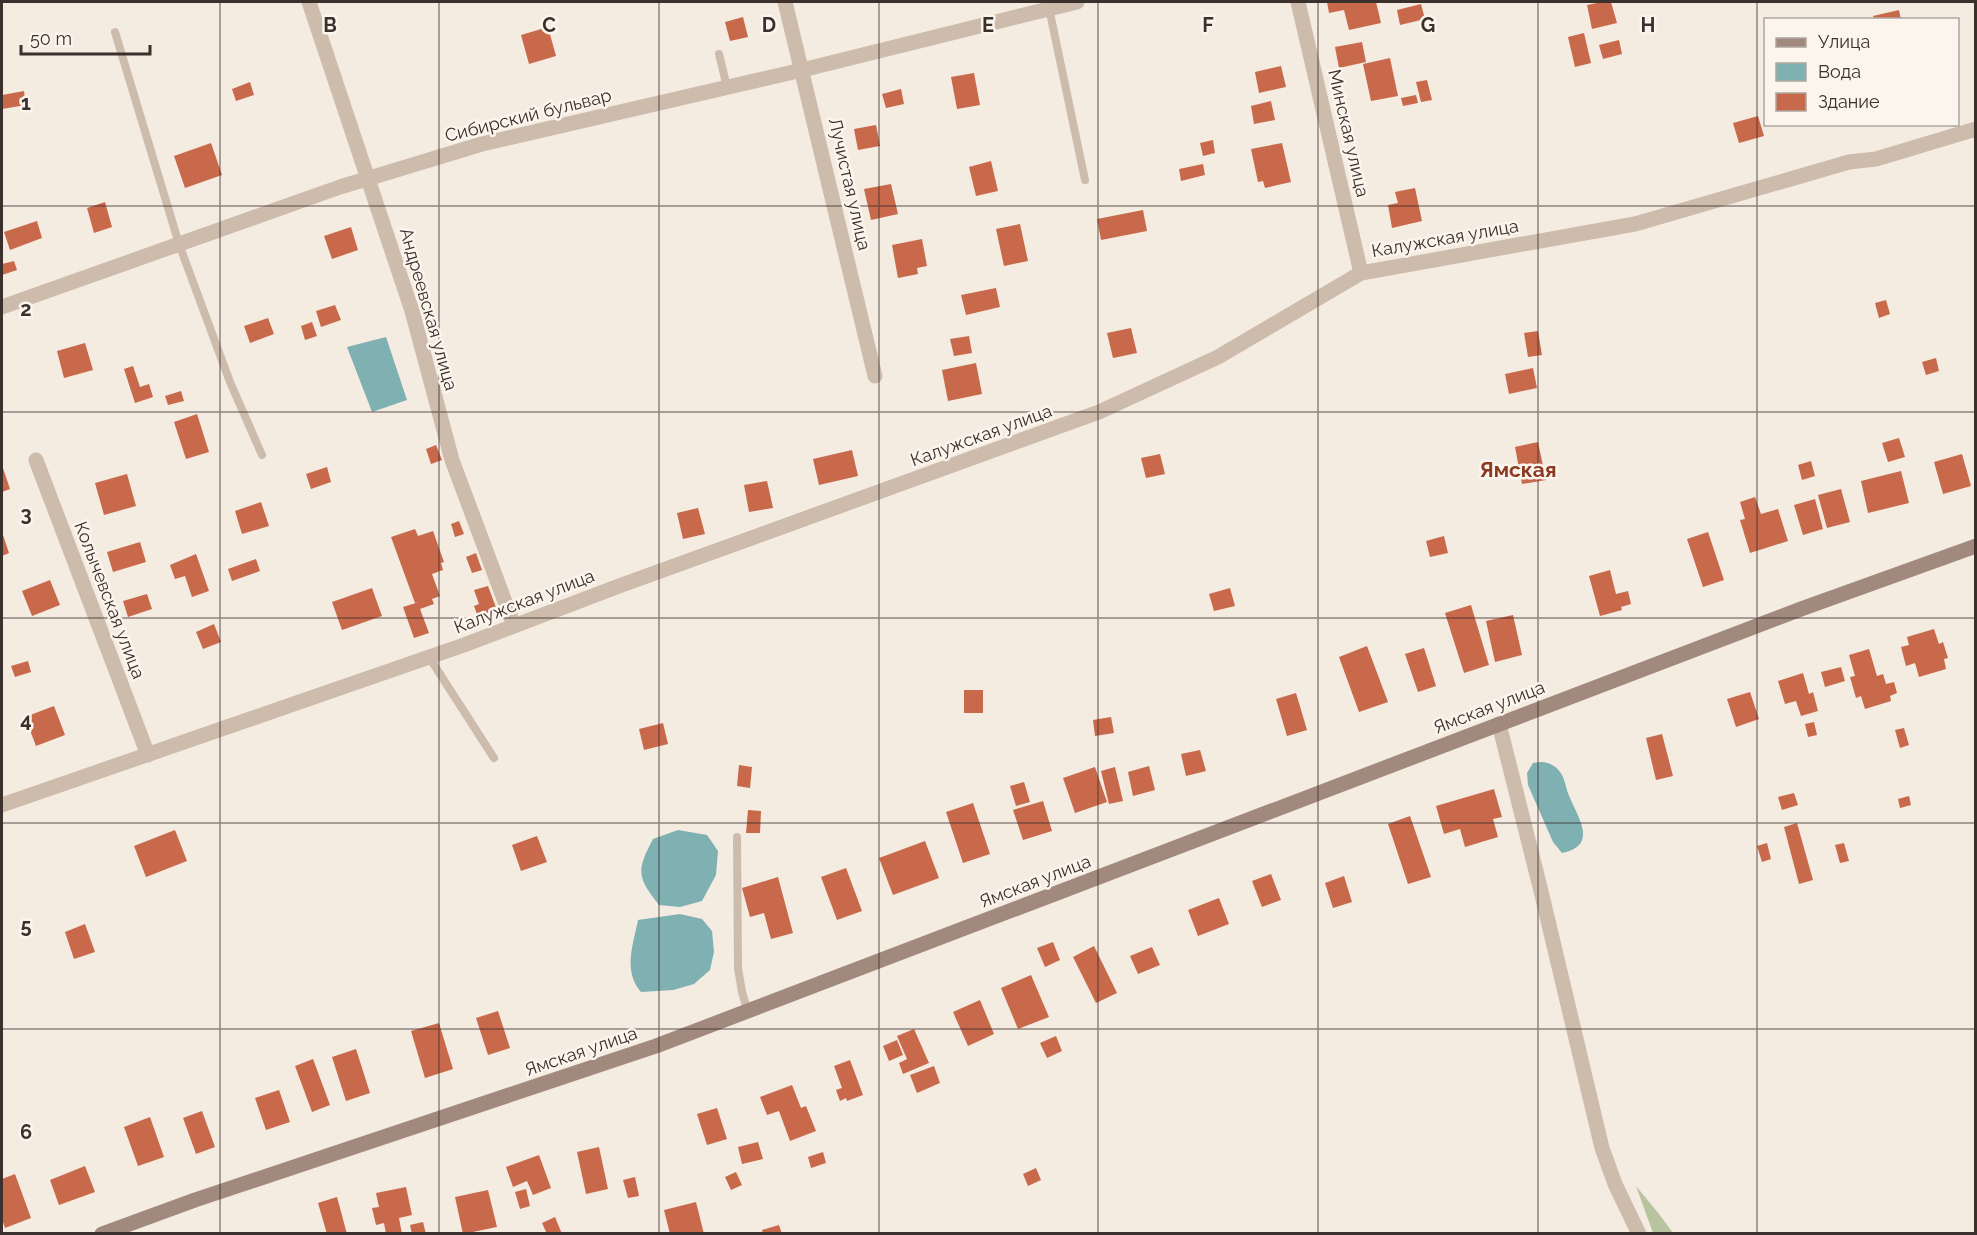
<svg xmlns="http://www.w3.org/2000/svg" width="1977" height="1235" font-family="Raleway,sans-serif">
<style>
.green{fill:#b8c4a0}
.water{fill:#7fb0b2}
.building{fill:#c8694b}
.lines{fill:none;stroke-linecap:round;stroke-linejoin:round}
.lane{stroke:#cdbbac;stroke-width:8}
.street{stroke:#cdbbac;stroke-width:15}
.secondary{stroke:#a18a7d;stroke-width:15}
.grid{fill:none;stroke:#3b302b;stroke-width:1.5;stroke-opacity:0.55}
.labels{text-anchor:middle;dominant-baseline:central;stroke-width:5;stroke-linejoin:round;paint-order:stroke}
.street-label{font-size:18px;fill:#3b302b;stroke:#fbf5ee}
.quarter-label{font-size:21px;font-weight:bold;fill:#8c3b22;stroke:#fbf5ee}
.grid-label{font-size:20px;text-anchor:middle;font-weight:bold;fill:#3b302b;stroke:#fbf5ee;stroke-width:5;stroke-linejoin:round;paint-order:stroke}
</style>
<rect width="100%" height="100%" fill="#f4ebe1"/>
<path class="green" d="M1636 1186 1659 1214 1673 1233H1653Z"/>
<g class="water">
<path d="M386 337 407 400 372 412 347 347Z"/>
<path d="M1540 762C1548 762 1555 765 1560 772 1565 778 1566 790 1570 798 1579 819 1598 846 1562 853L1553 842 1528 785 1527 773 1533 763Z"/>
<path d="M678 830 707 835 718 851 716 875 702 901 680 907 659 905C637 877 636 871 653 839Z"/>
<path d="M680 914 702 919 712 931 714 952 710 970 694 984 673 990 641 992C623 971 633 945 638 920Z"/>
</g>
<g class="building">
<path d="M1327 2H1376L1381 23 1349 30 1344 10 1329 13Z"/>
<path d="M1602 2H1611L1617 23 1592 29 1587 5Z"/>
<path d="M1421 4 1425 19 1400 25 1397 10Z"/>
<path d="M1899 10 1901 20H1874L1873 16Z"/>
<path d="M743 17 748 37 730 41 725 22Z"/>
<path d="M548 27 556 56 529 64 521 35Z"/>
<path d="M1584 33 1591 63 1575 67 1568 37Z"/>
<path d="M1619 40 1622 54 1603 59 1599 45Z"/>
<path d="M1362 42 1366 62 1339 68 1335 47Z"/>
<path d="M1390 58 1398 96 1371 101 1363 64Z"/>
<path d="M1281 66 1286 87 1259 93 1255 72Z"/>
<path d="M974 73 980 105 957 109 951 77Z"/>
<path d="M1427 80 1432 100 1421 102 1416 82Z"/>
<path d="M250 82 254 95 236 101 232 89Z"/>
<path d="M901 89 904 104 886 108 882 94Z"/>
<path d="M24 91 26 105 2 109V95Z"/>
<path d="M1416 95 1418 103 1403 106 1401 98Z"/>
<path d="M1271 101 1275 120 1254 124 1251 106Z"/>
<path d="M1758 116 1764 136 1739 143 1733 123Z"/>
<path d="M876 125 880 146 858 150 854 129Z"/>
<path d="M1213 140 1215 153 1203 156 1200 143Z"/>
<path d="M211 143 222 175 185 188 174 156Z"/>
<path d="M1282 143 1291 182 1265 188 1263 181 1258 182 1251 149Z"/>
<path d="M991 161 998 191 976 196 969 167Z"/>
<path d="M1203 164 1205 175 1181 181 1179 169Z"/>
<path d="M891 184 898 214 871 220 864 189Z"/>
<path d="M1415 188 1422 221 1392 228 1388 205 1398 203 1395 192Z"/>
<path d="M105 202 112 227 94 233 87 208Z"/>
<path d="M1143 210 1147 231 1101 240 1097 219Z"/>
<path d="M37 221 42 238 10 250 4 232Z"/>
<path d="M1020 224 1028 261 1004 266 996 229Z"/>
<path d="M351 227 358 250 332 259 324 236Z"/>
<path d="M922 239 927 266 917 268 918 274 898 278 892 245Z"/>
<path d="M14 261 17 270 2 275V264Z"/>
<path d="M996 288 1000 307 966 315 961 295Z"/>
<path d="M1886 300 1890 314 1879 318 1875 303Z"/>
<path d="M335 305 341 320 321 327 316 311Z"/>
<path d="M268 318 274 334 250 343 244 326Z"/>
<path d="M312 322 317 336 305 340 301 326Z"/>
<path d="M1131 328 1137 353 1113 358 1107 333Z"/>
<path d="M1538 331 1542 355 1528 357 1524 333Z"/>
<path d="M969 336 972 353 954 356 950 339Z"/>
<path d="M85 343 93 370 64 378 57 351Z"/>
<path d="M1936 358 1939 371 1926 375 1922 362Z"/>
<path d="M976 363 982 394 948 401 942 370Z"/>
<path d="M133 366 140 387 149 384 153 397 135 403 124 369Z"/>
<path d="M1533 368 1537 388 1509 394 1505 374Z"/>
<path d="M181 391 184 401 168 405 165 396Z"/>
<path d="M197 414 209 452 186 459 174 422Z"/>
<path d="M1899 438 1905 457 1888 462 1882 443Z"/>
<path d="M1538 442 1546 480 1522 484 1515 447Z"/>
<path d="M436 445 442 460 431 464 426 449Z"/>
<path d="M852 450 858 476 819 485 813 459Z"/>
<path d="M1160 454 1165 474 1146 478 1141 458Z"/>
<path d="M1962 454 1971 486 1943 494 1934 462Z"/>
<path d="M1811 461 1815 476 1802 480 1798 465Z"/>
<path d="M2 465 10 489 2 492Z"/>
<path d="M327 467 331 482 311 489 306 474Z"/>
<path d="M1901 471 1909 503 1868 513 1861 481Z"/>
<path d="M127 474 136 506 104 515 95 483Z"/>
<path d="M767 481 773 508 749 512 744 485Z"/>
<path d="M1841 489 1850 522 1827 528 1818 495Z"/>
<path d="M1755 497 1761 514 1778 509 1788 541 1750 553 1740 520 1745 519 1740 502Z"/>
<path d="M1815 499 1823 529 1803 535 1794 505Z"/>
<path d="M261 502 269 526 242 534 235 511Z"/>
<path d="M698 508 705 534 683 539 677 513Z"/>
<path d="M459 521 464 534 455 537 451 524Z"/>
<path d="M415 529 418 536 433 531 444 562 441 563 443 570 432 574 440 596 432 599 434 604 420 609 429 633 414 638 403 607 419 602 415 603 391 537Z"/>
<path d="M2 532 9 553 2 556Z"/>
<path d="M1708 532 1724 580 1703 587 1687 539Z"/>
<path d="M1444 536 1448 553 1430 557 1426 541Z"/>
<path d="M140 542 146 562 113 572 107 552Z"/>
<path d="M476 553 482 570 472 573 466 557Z"/>
<path d="M196 554 209 591 192 597 185 576 175 579 170 565Z"/>
<path d="M256 559 260 571 232 581 228 569Z"/>
<path d="M1610 570 1616 594 1628 591 1631 604 1621 607 1622 610 1600 616 1589 576Z"/>
<path d="M50 580 60 605 32 616 22 591Z"/>
<path d="M488 586 497 610 478 617 474 606 479 604 474 590Z"/>
<path d="M372 588 382 616 342 630 332 602Z"/>
<path d="M1230 588 1235 606 1214 611 1209 594Z"/>
<path d="M147 594 152 609 128 617 123 601Z"/>
<path d="M1471 605 1489 665 1464 673 1445 613Z"/>
<path d="M1513 615 1522 655 1495 662 1486 621Z"/>
<path d="M214 624 221 642 203 649 196 632Z"/>
<path d="M1934 629 1939 644 1943 642 1948 658 1944 659 1946 669 1919 677 1915 663 1906 666 1901 647 1909 645 1907 637Z"/>
<path d="M1367 646 1388 702 1359 712 1339 657Z"/>
<path d="M1424 648 1436 686 1418 692 1405 654Z"/>
<path d="M1869 649 1877 676 1883 674 1886 684 1894 682 1897 693 1890 696 1891 701 1865 709 1861 696 1856 698 1850 677 1855 676 1849 655Z"/>
<path d="M28 661 31 672 15 677 11 666Z"/>
<path d="M1841 667 1845 681 1825 687 1821 672Z"/>
<path d="M1803 673 1809 694 1813 692 1818 711 1801 716 1796 701 1785 704 1778 681Z"/>
<rect x="964" y="690" width="19" height="23"/>
<path d="M1750 692 1759 719 1736 727 1727 699Z"/>
<path d="M1296 693 1307 730 1287 736 1276 699Z"/>
<path d="M54 706 65 735 36 746 25 717Z"/>
<path d="M1111 717 1114 733 1095 736 1093 720Z"/>
<path d="M1814 722 1817 735 1808 737 1805 724Z"/>
<path d="M663 723 668 744 644 750 639 729Z"/>
<path d="M1904 728 1909 745 1900 748 1895 730Z"/>
<path d="M1662 734 1673 776 1656 780 1646 738Z"/>
<path d="M1200 750 1206 771 1186 776 1181 754Z"/>
<path d="M739 765 752 767 750 788 737 786Z"/>
<path d="M1149 766 1155 790 1133 796 1128 772Z"/>
<path d="M1095 767 1107 802 1075 813 1063 778Z"/>
<path d="M1115 767 1123 801 1109 804 1101 771Z"/>
<path d="M1024 782 1030 802 1016 806 1010 786Z"/>
<path d="M1494 789 1502 817 1493 819 1498 837 1465 847 1460 829 1444 834 1436 806Z"/>
<path d="M1794 793 1798 805 1782 810 1778 797Z"/>
<path d="M1909 796 1911 805 1900 808 1898 799Z"/>
<path d="M1043 801 1052 831 1023 840 1013 810Z"/>
<path d="M973 803 990 854 963 863 946 812Z"/>
<path d="M748 810 761 811 760 833H746Z"/>
<path d="M1410 816 1431 877 1408 884 1388 824Z"/>
<path d="M1797 823 1813 880 1799 884 1784 827Z"/>
<path d="M175 830 187 861 146 877 134 846Z"/>
<path d="M537 836 547 862 521 871 512 845Z"/>
<path d="M925 841 939 878 893 895 879 858Z"/>
<path d="M1767 843 1771 859 1762 862 1757 846Z"/>
<path d="M1844 843 1849 861 1840 863 1835 845Z"/>
<path d="M846 868 862 911 837 920 821 877Z"/>
<path d="M1271 874 1281 900 1262 907 1252 881Z"/>
<path d="M1344 876 1352 902 1333 908 1325 883Z"/>
<path d="M778 877 793 933 771 939 764 913 750 917 742 888Z"/>
<path d="M1219 898 1229 924 1198 936 1188 910Z"/>
<path d="M85 924 95 952 74 959 65 932Z"/>
<path d="M1053 942 1060 960 1045 967 1037 948Z"/>
<path d="M1094 946 1117 993 1096 1003 1073 957Z"/>
<path d="M1152 947 1160 965 1138 974 1130 956Z"/>
<path d="M1031 975 1049 1017 1018 1029 1001 988Z"/>
<path d="M980 1000 994 1034 968 1046 953 1012Z"/>
<path d="M498 1011 510 1048 488 1055 476 1018Z"/>
<path d="M439 1023 453 1069 425 1078 411 1031Z"/>
<path d="M914 1029 929 1063 903 1074 899 1063 907 1059 897 1036Z"/>
<path d="M1056 1036 1062 1051 1047 1058 1040 1043Z"/>
<path d="M897 1040 903 1055 889 1061 883 1046Z"/>
<path d="M356 1049 370 1093 346 1101 332 1057Z"/>
<path d="M313 1059 330 1105 312 1112 295 1066Z"/>
<path d="M850 1060 863 1095 847 1101 846 1098 840 1101 836 1090 842 1088 834 1066Z"/>
<path d="M934 1066 940 1083 917 1093 910 1075Z"/>
<path d="M792 1085 801 1108 806 1106 816 1131 790 1141 779 1111 767 1115 760 1097Z"/>
<path d="M279 1090 290 1122 266 1130 255 1098Z"/>
<path d="M717 1108 727 1139 707 1145 697 1114Z"/>
<path d="M202 1111 215 1147 196 1154 183 1118Z"/>
<path d="M150 1117 164 1157 138 1166 124 1127Z"/>
<path d="M758 1142 763 1159 742 1164 738 1147Z"/>
<path d="M599 1147 608 1189 586 1194 577 1152Z"/>
<path d="M823 1152 826 1163 811 1168 808 1157Z"/>
<path d="M539 1155 551 1188 533 1195 527 1181 513 1187 506 1167Z"/>
<path d="M85 1166 95 1192 59 1205 50 1180Z"/>
<path d="M1036 1168 1041 1180 1028 1186 1023 1174Z"/>
<path d="M736 1172 742 1185 731 1190 725 1177Z"/>
<path d="M15 1174 31 1218 5 1228 2 1219V1179Z"/>
<path d="M635 1177 639 1196 628 1198 623 1180Z"/>
<path d="M406 1187 412 1215 399 1218 402 1234H386L384 1223 376 1225 372 1208 379 1207 376 1193Z"/>
<path d="M526 1189 530 1206 520 1209 515 1192Z"/>
<path d="M488 1190 497 1227 463 1234 455 1197Z"/>
<path d="M337 1197 347 1234H327L318 1203Z"/>
<path d="M696 1202 704 1234H670L664 1210Z"/>
<path d="M555 1217 562 1234H547L542 1223Z"/>
<path d="M423 1222 426 1234H412L410 1225Z"/>
<path d="M779 1225 782 1234H763L762 1230Z"/>
</g>
<g class="lines">
<g class="lane">
<path d="M1049 8 1085 180"/>
<path d="M115 32 179 244 230 382 262 455"/>
<path d="M719 54 727 87"/>
<path d="M429 657 494 758"/>
<path d="M737 837 738 968 742 992 748 1012"/>
</g>
<g class="street">
<path d="M309 2 412 311 452 460 514 626"/>
<path d="M785 2 875 376"/>
<path d="M1298 2 1361 273"/>
<path d="M2 307 340 187 482 144 802 70 1077 2"/>
<path d="M36 460 148 755"/>
<path d="M1499 724 1540 887 1602 1148 1615 1184 1639 1234"/>
<path d="M2 805 464 645 619 586 1099 412 1218 357 1361 273 1635 224 1849 162 1876 159 1976 129"/>
</g>
<path class="secondary" d="M102 1234 195 1200 656 1046 1801 609 1976 546"/>
</g>
<path class="grid" d="M220 2V1234M439 2V1234M659 2V1234M879 2V1234M1098 2V1234M1318 2V1234M1538 2V1234M1757 2V1234M2 206H1976M2 412H1976M2 618H1976M2 823H1976M2 1029H1976"/>
<g class="labels">
<g class="street-label">
<text transform="translate(528 115) rotate(-14)">Сибирский бульвар</text>
<text transform="translate(1349 133) rotate(77)">Минская улица</text>
<text transform="translate(850 184) rotate(77)">Лучистая улица</text>
<text transform="translate(1445 238) rotate(-10)">Калужская улица</text>
<text transform="translate(429 309) rotate(74)">Андреевская улица</text>
<text transform="translate(981 435) rotate(-20)">Калужская улица</text>
<text transform="translate(110 600) rotate(69)">Колычевская улица</text>
<text transform="translate(524 601) rotate(-21)">Калужская улица</text>
<text transform="translate(1489 707) rotate(-21)">Ямская улица</text>
<text transform="translate(1035 881) rotate(-21)">Ямская улица</text>
<text transform="translate(581 1051) rotate(-19)">Ямская улица</text>
</g>
<g class="quarter-label">
<text x="1518" y="469">Ямская</text>
</g>
</g>
<g class="grid-label">
<text x="330" y="32">B</text>
<text x="549" y="32">C</text>
<text x="769" y="32">D</text>
<text x="988" y="32">E</text>
<text x="1208" y="32">F</text>
<text x="1428" y="32">G</text>
<text x="1648" y="32">H</text>
<text x="26" y="110">1</text>
<text x="26" y="316">2</text>
<text x="26" y="521">3</text>
<text x="26" y="727">4</text>
<text x="26" y="933">5</text>
<text x="26" y="1139">6</text>
</g>
<rect width="1977" height="1235" fill="none" stroke="#3b302b" stroke-width="6"/>
<rect x="1764" y="18" width="195" height="108" fill="#fbf5ee" stroke="#aea6a0" stroke-width="1.5"/>
<rect x="1776" y="38" width="30" height="9" fill="#a18a7d" stroke="#aea6a0" stroke-width="1.5"/>
<text x="1818" y="48" font-size="18" fill="#3b302b">Улица</text>
<rect x="1776" y="63" width="30" height="18" fill="#7fb0b2" stroke="#aea6a0" stroke-width="1.5"/>
<text x="1818" y="78" font-size="18" fill="#3b302b">Вода</text>
<rect x="1776" y="93" width="30" height="18" fill="#c8694b" stroke="#aea6a0" stroke-width="1.5"/>
<text x="1818" y="108" font-size="18" fill="#3b302b">Здание</text>
<path d="M21 45v9h129v-9" fill="none" stroke="#3b302b" stroke-width="3"/>
<text x="30" y="45" font-size="18" fill="#3b302b" stroke="#fbf5ee" stroke-width="4.5" paint-order="stroke">50 m</text>
</svg>
